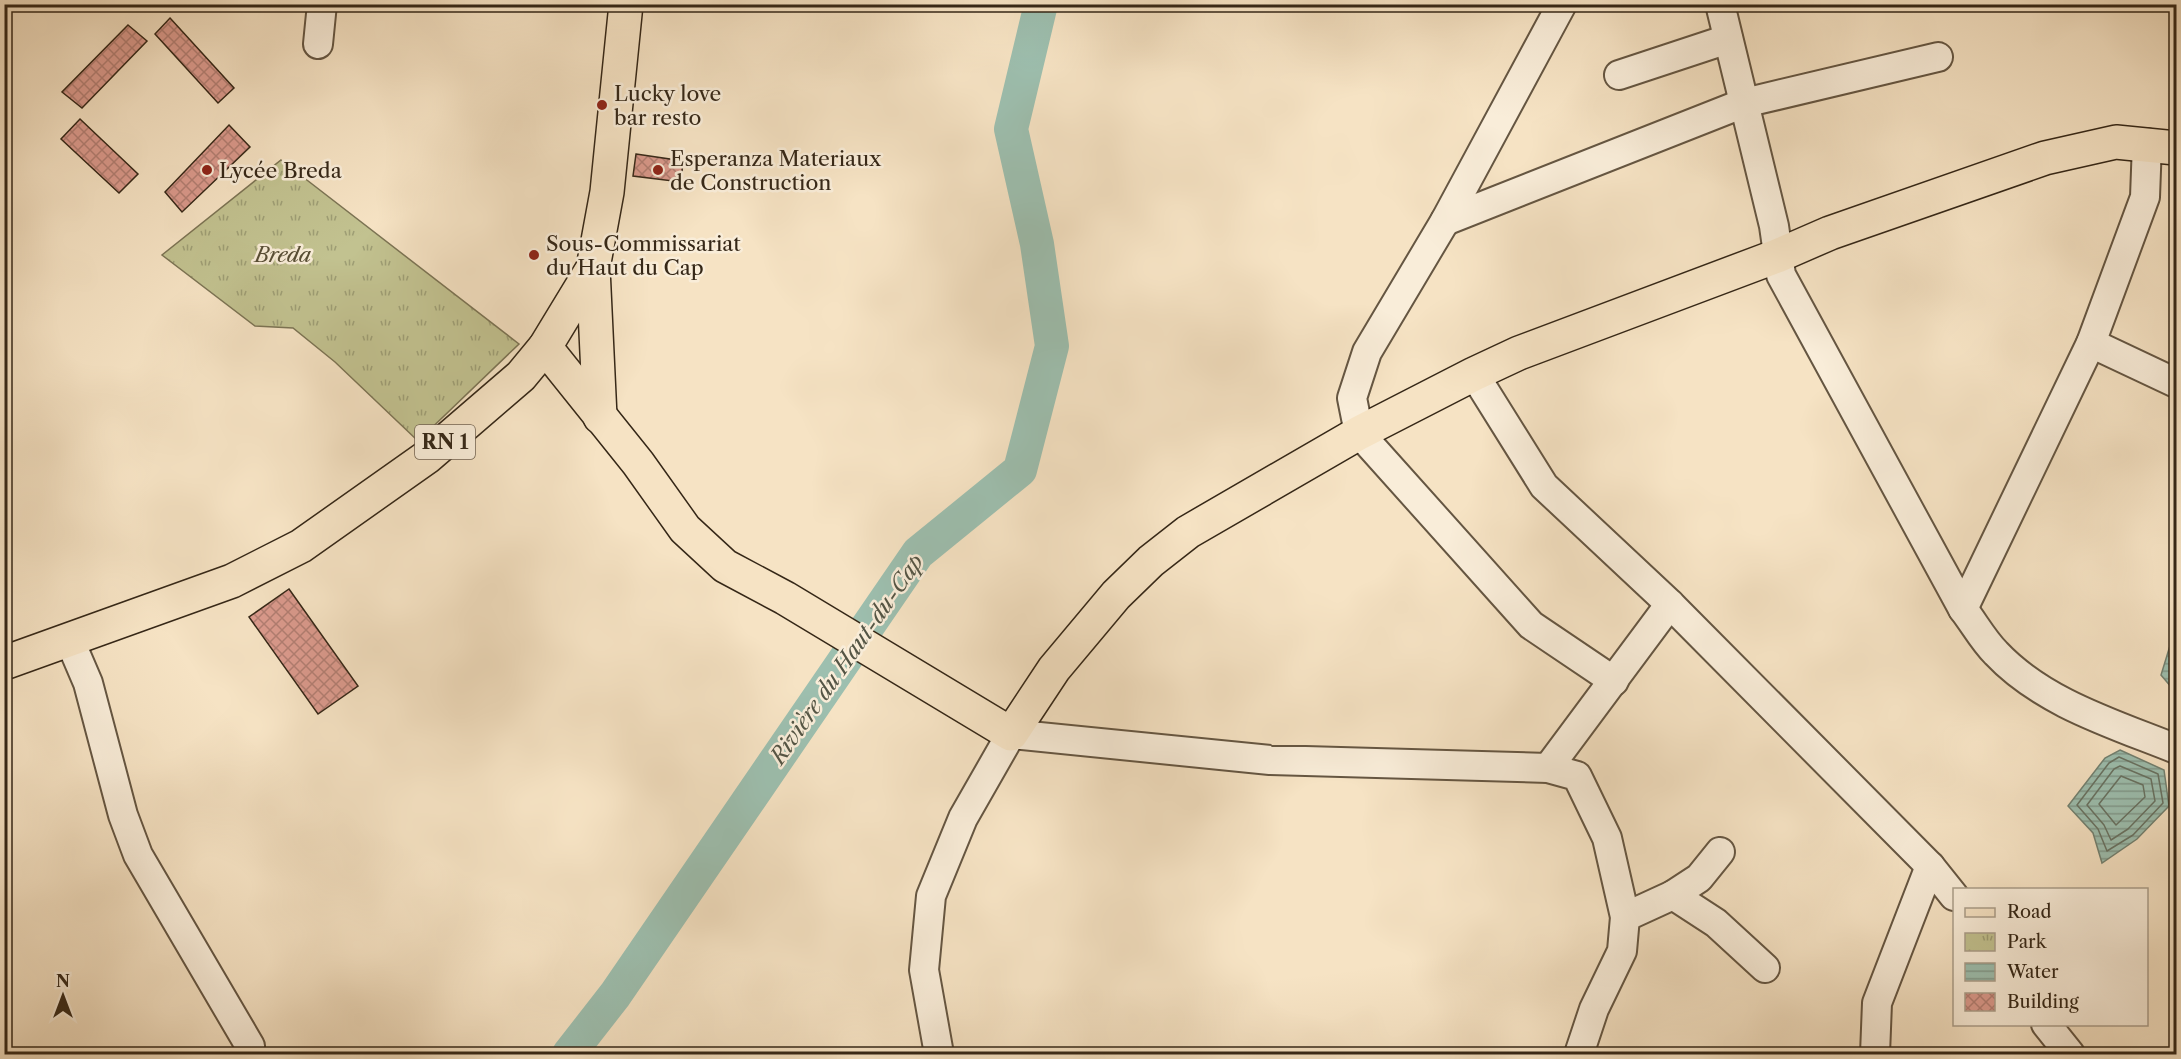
<svg xmlns="http://www.w3.org/2000/svg" width="2181" height="1059" font-family="'Libre Caslon Text',serif">
<style>
.park{fill:url(#park-tufts);stroke:#7c7454;stroke-width:1.5}
.water{fill:url(#water-rules);stroke:#738272;stroke-width:1.5}
.lines{fill:none;stroke-linecap:round;stroke-linejoin:round}
.shore{stroke:#697363;stroke-width:1.5}
.river{stroke:#9dbfaf;stroke-width:34}
.building{fill:url(#building-cross-hatch);stroke:#352717;stroke-width:1.5}
.minor-casing{stroke:#655642;stroke-width:32}
.major-casing{stroke:#352717;stroke-width:36}
.minor{stroke:#f9edd9;stroke-width:28}
.major{stroke:#f6e3c4;stroke-width:33}
.poi-dot{fill:#8f2418;stroke:#f9edd9;stroke-width:2}
.labels{text-anchor:middle;dominant-baseline:central;stroke-width:5;stroke-linejoin:round;paint-order:stroke}
.shield{fill:#f9edd9;stroke:#706251;stroke-width:1.5}
.shield-label{font-size:20px;font-weight:bold;fill:#352717}
.poi-label{font-size:21px;fill:#352717;stroke:#f9edd9;text-anchor:start}
.park-label{font-size:21px;font-style:italic;fill:#584e35;stroke:#f9edd9}
.water-label{font-size:22px;font-style:italic;fill:#545545;stroke:#f9edd9}
</style>
<defs>
<pattern id="park-tufts" width="24" height="20" patternUnits="userSpaceOnUse" patternTransform="scale(1.5)"><rect width="24" height="20" fill="#c2c290"/><path d="M3 7l-1-3M5 7V3M7 7l1-3M15 17l-1-3M17 17v-4M19 17l1-3" fill="none" stroke="#9e9e75"/></pattern>
<pattern id="water-rules" width="6" height="5" patternUnits="userSpaceOnUse" patternTransform="scale(1.5)"><rect width="6" height="5" fill="#9dbfaf"/><path d="M0 2.5h6" fill="none" stroke="#819b8d"/></pattern>
<pattern id="building-cross-hatch" width="8" height="8" patternUnits="userSpaceOnUse" patternTransform="scale(1.5)"><rect width="8" height="8" fill="#db9a8d"/><path d="M0 0l8 8M0 8l8-8" fill="none" stroke="#b27e72"/></pattern>
</defs>
<rect width="100%" height="100%" fill="#f6e3c4"/>
<filter id="stains"><feTurbulence type="fractalNoise" baseFrequency=".00333" numOctaves="4"/><feColorMatrix values="0 0 0 0 .2 0 0 0 0 .09 0 0 0 0 .02 0 0 0 .5 -.17"/></filter>
<radialGradient id="worn" r=".72"><stop offset=".6" stop-color="#630" stop-opacity="0"/><stop offset="1" stop-color="#630" stop-opacity=".3"/></radialGradient>
<path class="park" d="M281 160 519 344 418 441 335 362 293 328 255 326 162 255Z"/>
<g class="water">
<path d="M2176 626V688H2172L2161 675Z"/>
<path d="M2120 750 2164 770 2169 806 2137 839 2102 863 2093 833 2068 806 2105 758Z"/>
</g>
<g class="lines">
<g class="shore">
<path d="M2119 757 2158 774 2163 803 2133 835 2107 851 2098 829 2077 805 2109 763Z"/>
<path d="M2120 766 2151 779 2155 801 2128 829 2111 840 2104 825 2087 805 2114 769Z"/>
<path d="M2121 776 2143 785 2145 797 2116 825 2099 804Z"/>
</g>
<path class="river" d="M569 1054 615 995 918 553 1020 470 1052 346 1037 244 1011 129 1041 4"/>
</g>
<g class="building">
<path d="M170 18 234 88 218 103 155 34Z"/>
<path d="M128 25 147 41 82 108 62 92Z"/>
<path d="M80 119 138 174 119 193 61 139Z"/>
<path d="M229 125 250 147 182 212 165 192Z"/>
<path d="M636 154 683 161 681 182 633 176Z"/>
<path d="M289 589 358 686 318 714 249 617Z"/>
</g>
<g class="lines">
<defs>
<g id="minor">
<path d="M1562 4 1445 221 1367 352 1352 398 1359 433 1531 625 1614 681"/>
<path d="M1720 4 1774 226 1781 275 1963 609C1974 623 1983 640 1996 653 2043 703 2114 724 2176 749"/>
<path d="M318 44 322 4"/>
<path d="M1619 75 1728 39"/>
<path d="M1445 221 1744 103 1938 57"/>
<path d="M2091 343 2176 383"/>
<path d="M1474 374 1544 486 1670 604 1930 866 1954 896"/>
<path d="M1963 609 2091 343 2145 197 2147 143"/>
<path d="M70 641 88 683 123 815 138 855 250 1046"/>
<path d="M1548 768 1670 604"/>
<path d="M1673 895 1716 923 1765 968"/>
<path d="M1625 917 1673 895 1699 878 1720 852"/>
<path d="M2046 1024 2070 1054"/>
<path d="M939 1054 924 970 931 896 963 818 1011 734 1270 760 1548 768 1577 776 1607 838 1625 917 1622 951 1594 1009 1579 1054"/>
<path d="M1875 1054 1877 1003 1930 866"/>
</g>
<g id="major">
<path d="M593 268 600 417"/>
<path d="M545 347 638 463 685 529 725 566 785 598 1011 734 1054 669 1116 595 1151 561 1188 532 1359 433 1474 374 1519 353 1777 256 1830 233 2045 158 2116 142 2176 148"/>
<path d="M4 663 232 581 301 546 427 457 521 376 545 347 593 268 607 192 626 4"/>
</g>
</defs>
<use href="#minor" class="minor-casing"/>
<use href="#major" class="major-casing"/>
<use href="#minor" class="minor"/>
<use href="#major" class="major"/>
</g>
<g class="poi-dot">
<circle cx="602" cy="105" r="6"/>
<circle cx="207" cy="170" r="6"/>
<circle cx="658" cy="170" r="6"/>
<circle cx="534" cy="255" r="6"/>
</g>
<g class="labels">
<rect class="shield" x="415" y="425" width="60" height="34" rx="4.5"/>
<g class="shield-label">
<text x="445" y="442">RN 1</text>
</g>
<g class="poi-label">
<text x="614" y="93">Lucky love<tspan x="614" dy="24">bar resto</tspan></text>
<text x="670" y="158">Esperanza Materiaux<tspan x="670" dy="24">de Construction</tspan></text>
<text x="219" y="170">Lycée Breda</text>
<text x="546" y="243">Sous-Commissariat<tspan x="546" dy="24">du Haut du Cap</tspan></text>
</g>
<g class="park-label">
<text x="283" y="254">Breda</text>
</g>
<g class="water-label">
<text transform="translate(847 659) rotate(-55)">Rivière du Haut-du-Cap</text>
</g>
</g>
<rect width="2181" height="1059" fill="none" stroke="#f6e3c4" stroke-width="24"/>
<rect x="6" y="6" width="2169" height="1047" fill="none" stroke="#352717" stroke-width="3"/>
<rect x="12" y="12" width="2157" height="1035" fill="none" stroke="#352717" stroke-width="1.5"/>
<rect x="1953" y="888" width="195" height="138" fill="#f9edd9" stroke="#ab9e8b" stroke-width="1.5"/>
<rect x="1965" y="908" width="30" height="9" fill="#f6e3c4" stroke="#ab9e8b" stroke-width="1.5"/>
<text x="2007" y="918" font-size="18" fill="#352717">Road</text>
<rect x="1965" y="933" width="30" height="18" fill="url(#park-tufts)" stroke="#ab9e8b" stroke-width="1.5"/>
<text x="2007" y="948" font-size="18" fill="#352717">Park</text>
<rect x="1965" y="963" width="30" height="18" fill="url(#water-rules)" stroke="#ab9e8b" stroke-width="1.5"/>
<text x="2007" y="978" font-size="18" fill="#352717">Water</text>
<rect x="1965" y="993" width="30" height="18" fill="url(#building-cross-hatch)" stroke="#ab9e8b" stroke-width="1.5"/>
<text x="2007" y="1008" font-size="18" fill="#352717">Building</text>
<g transform="translate(63 996)" stroke="#f9edd9" stroke-width="4.5" paint-order="stroke">
<path d="M0-4.5L10 22L0 15L-10 22Z" fill="#352717"/>
<text y="-9" font-size="16" font-weight="bold" text-anchor="middle" fill="#352717">N</text>
</g>
<rect width="100%" height="100%" filter="url(#stains)"/>
<rect width="100%" height="100%" fill="url(#worn)"/>
</svg>
